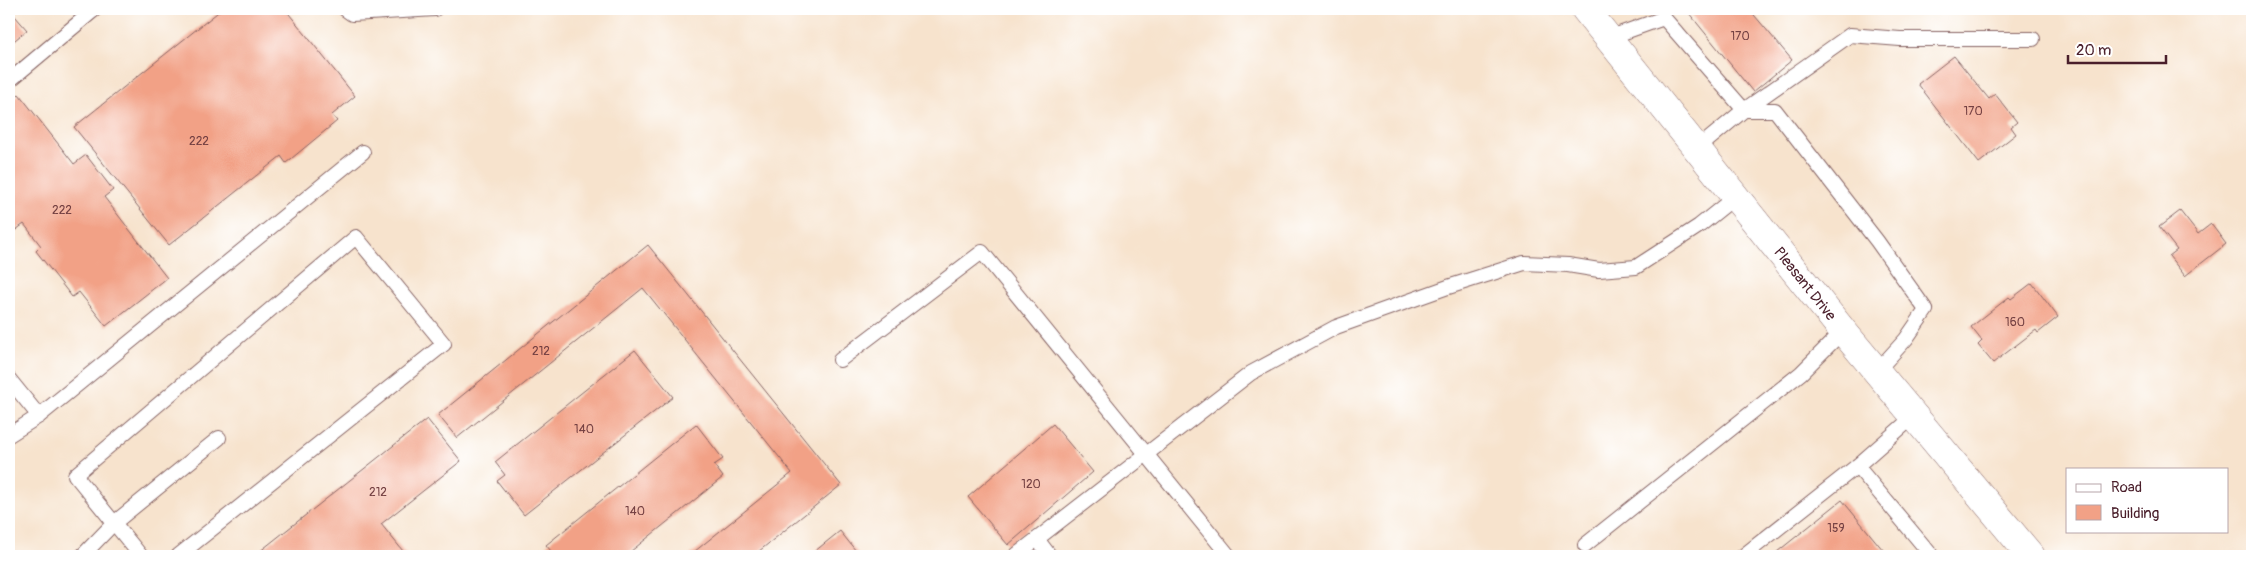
<svg xmlns="http://www.w3.org/2000/svg" width="2261" height="565" font-family="Pangolin,sans-serif">
<style>
.building{fill:#f2a186}
.lines{fill:none;stroke-linecap:round;stroke-linejoin:round}
.service-casing{stroke:#876464;stroke-width:16}
.tertiary-casing{stroke:#876464;stroke-width:29}
.service{stroke:#fff;stroke-width:14}
.tertiary{stroke:#fff;stroke-width:28}
.labels{text-anchor:middle;dominant-baseline:central;stroke-width:4.5;stroke-linejoin:round;paint-order:stroke}
.number-label{font-size:12px;fill:#744042}
.street-label{font-size:15px;fill:#4a1f2b;stroke:#fff}
</style>
<rect width="100%" height="100%" fill="#fff"/>
<filter id="ink" filterUnits="userSpaceOnUse"><feTurbulence type="fractalNoise" baseFrequency=".02" numOctaves="2"/><feDisplacementMap in="SourceGraphic" scale="10" xChannelSelector="R" yChannelSelector="G"/><feConvolveMatrix kernelMatrix="1 2 1 2 8 2 1 2 1" color-interpolation-filters="sRGB"/></filter>
<filter id="wash" filterUnits="userSpaceOnUse"><feTurbulence type="fractalNoise" baseFrequency=".0096" numOctaves="4" result="noise"/><feDisplacementMap in="SourceGraphic" scale="20" xChannelSelector="R" yChannelSelector="G"/><feGaussianBlur stdDeviation="1.12" result="paint"/><feColorMatrix in="noise" values="0 0 0 0 0 0 0 0 0 0 0 0 0 0 0 0 0 1.4 0 .05"/><feComposite in="paint" operator="in"/></filter>
<g filter="url(#wash)">
<rect width="100%" height="100%" fill="#f7e3cd"/>
<g id="blocks">
<g class="building">
<path d="M9 9 27 30 9 45Z"/>
<path d="M222 9H285L355 96 332 115 337 121 286 163 281 156 169 245 74 127Z"/>
<path d="M1692 9H1749L1792 60 1753 92 1688 12Z"/>
<path d="M1954 56 1989 99 1995 94 2017 122 2011 127 2016 134 1979 163 1918 84Z"/>
<path d="M19 94 74 164 86 155 113 190 104 197 167 278 106 326 79 292 72 297 36 251 41 246 24 224 9 235V102Z"/>
<path d="M2180 211 2198 234 2211 224 2226 244 2185 276 2169 256 2177 250 2159 227Z"/>
<path d="M648 245 841 485 753 556H689L792 473 643 288 457 438 438 415Z"/>
<path d="M2032 283 2058 317 2038 333 2036 330 1993 363 1978 345 1982 341 1971 327 2009 297 2011 299Z"/>
<path d="M635 350 673 397 524 515 497 481 505 475 495 462Z"/>
<path d="M427 419 461 461 381 524 407 556H254Z"/>
<path d="M696 424 723 459 714 465 723 477 625 556H555L546 545Z"/>
<path d="M1053 424 1093 472 1008 545 968 497Z"/>
<path d="M1842 500 1888 556H1772Z"/>
<path d="M840 531 860 556H809Z"/>
</g>
</g>
</g>
<g filter="url(#ink)">
<use href="#blocks" fill-opacity="0" stroke="#876464" stroke-width="1"/>
<g class="lines">
<defs>
<g id="service">
<path d="M345 9 352 14 435 9"/>
<path d="M1608 38 1664 18 1744 110H1775L1877 241 1926 310 1906 339 1877 371"/>
<path d="M9 81 95 9"/>
<path d="M1697 149 1744 110 1850 35 1900 39H2033"/>
<path d="M840 360 982 252 1229 556"/>
<path d="M9 379 39 416"/>
<path d="M9 435 39 416 363 152"/>
<path d="M1857 466 1932 556"/>
<path d="M1037 539 1050 556"/>
<path d="M1585 545 1801 373 1843 331"/>
<path d="M82 556 114 523 219 438"/>
<path d="M141 556 75 475 356 237 444 344 178 556"/>
<path d="M1015 556 1251 373 1336 327 1448 287 1524 263 1568 265 1599 270 1636 267 1699 226 1735 197"/>
<path d="M1743 556 1857 466 1914 416"/>
</g>
<g id="tertiary">
<path id="s1" d="M1585 9 1843 331 2031 556"/>
</g>
</defs>
<use href="#service" class="service-casing"/>
<use href="#tertiary" class="tertiary-casing"/>
<use href="#service" class="service"/>
<use href="#tertiary" class="tertiary"/>
</g>
</g>
<g class="labels">
<g class="number-label">
<text x="1740" y="36">170</text>
<text x="1973" y="111">170</text>
<text x="199" y="141">222</text>
<text x="62" y="210">222</text>
<text x="2015" y="322">160</text>
<text x="541" y="351">212</text>
<text x="584" y="429">140</text>
<text x="1031" y="484">120</text>
<text x="378" y="492">212</text>
<text x="635" y="511">140</text>
<text x="1836" y="528">159</text>
</g>
<g class="street-label">
<text stroke="none"><textPath href="#s1" startOffset="352">Pleasant Drive</textPath></text>
</g>
</g>
<rect width="2261" height="565" fill="none" stroke="#fff" stroke-width="30"/>
<rect x="2066" y="468" width="162" height="65" fill="#ffffff" stroke="#b7a5aa"/>
<rect x="2076" y="484" width="25" height="8" fill="#ffffff" stroke="#b7a5aa"/>
<text x="2111" y="492" font-size="15" fill="#4a1f2b">Road</text>
<rect x="2076" y="505" width="25" height="15" fill="#f2a186" stroke="#b7a5aa"/>
<text x="2111" y="518" font-size="15" fill="#4a1f2b">Building</text>
<path d="M2068 55v8h98v-8" fill="none" stroke="#4a1f2b" stroke-width="2.5"/>
<text x="2076" y="55" font-size="15" fill="#4a1f2b" stroke="#ffffff" stroke-width="4" paint-order="stroke">20 m</text>
</svg>
